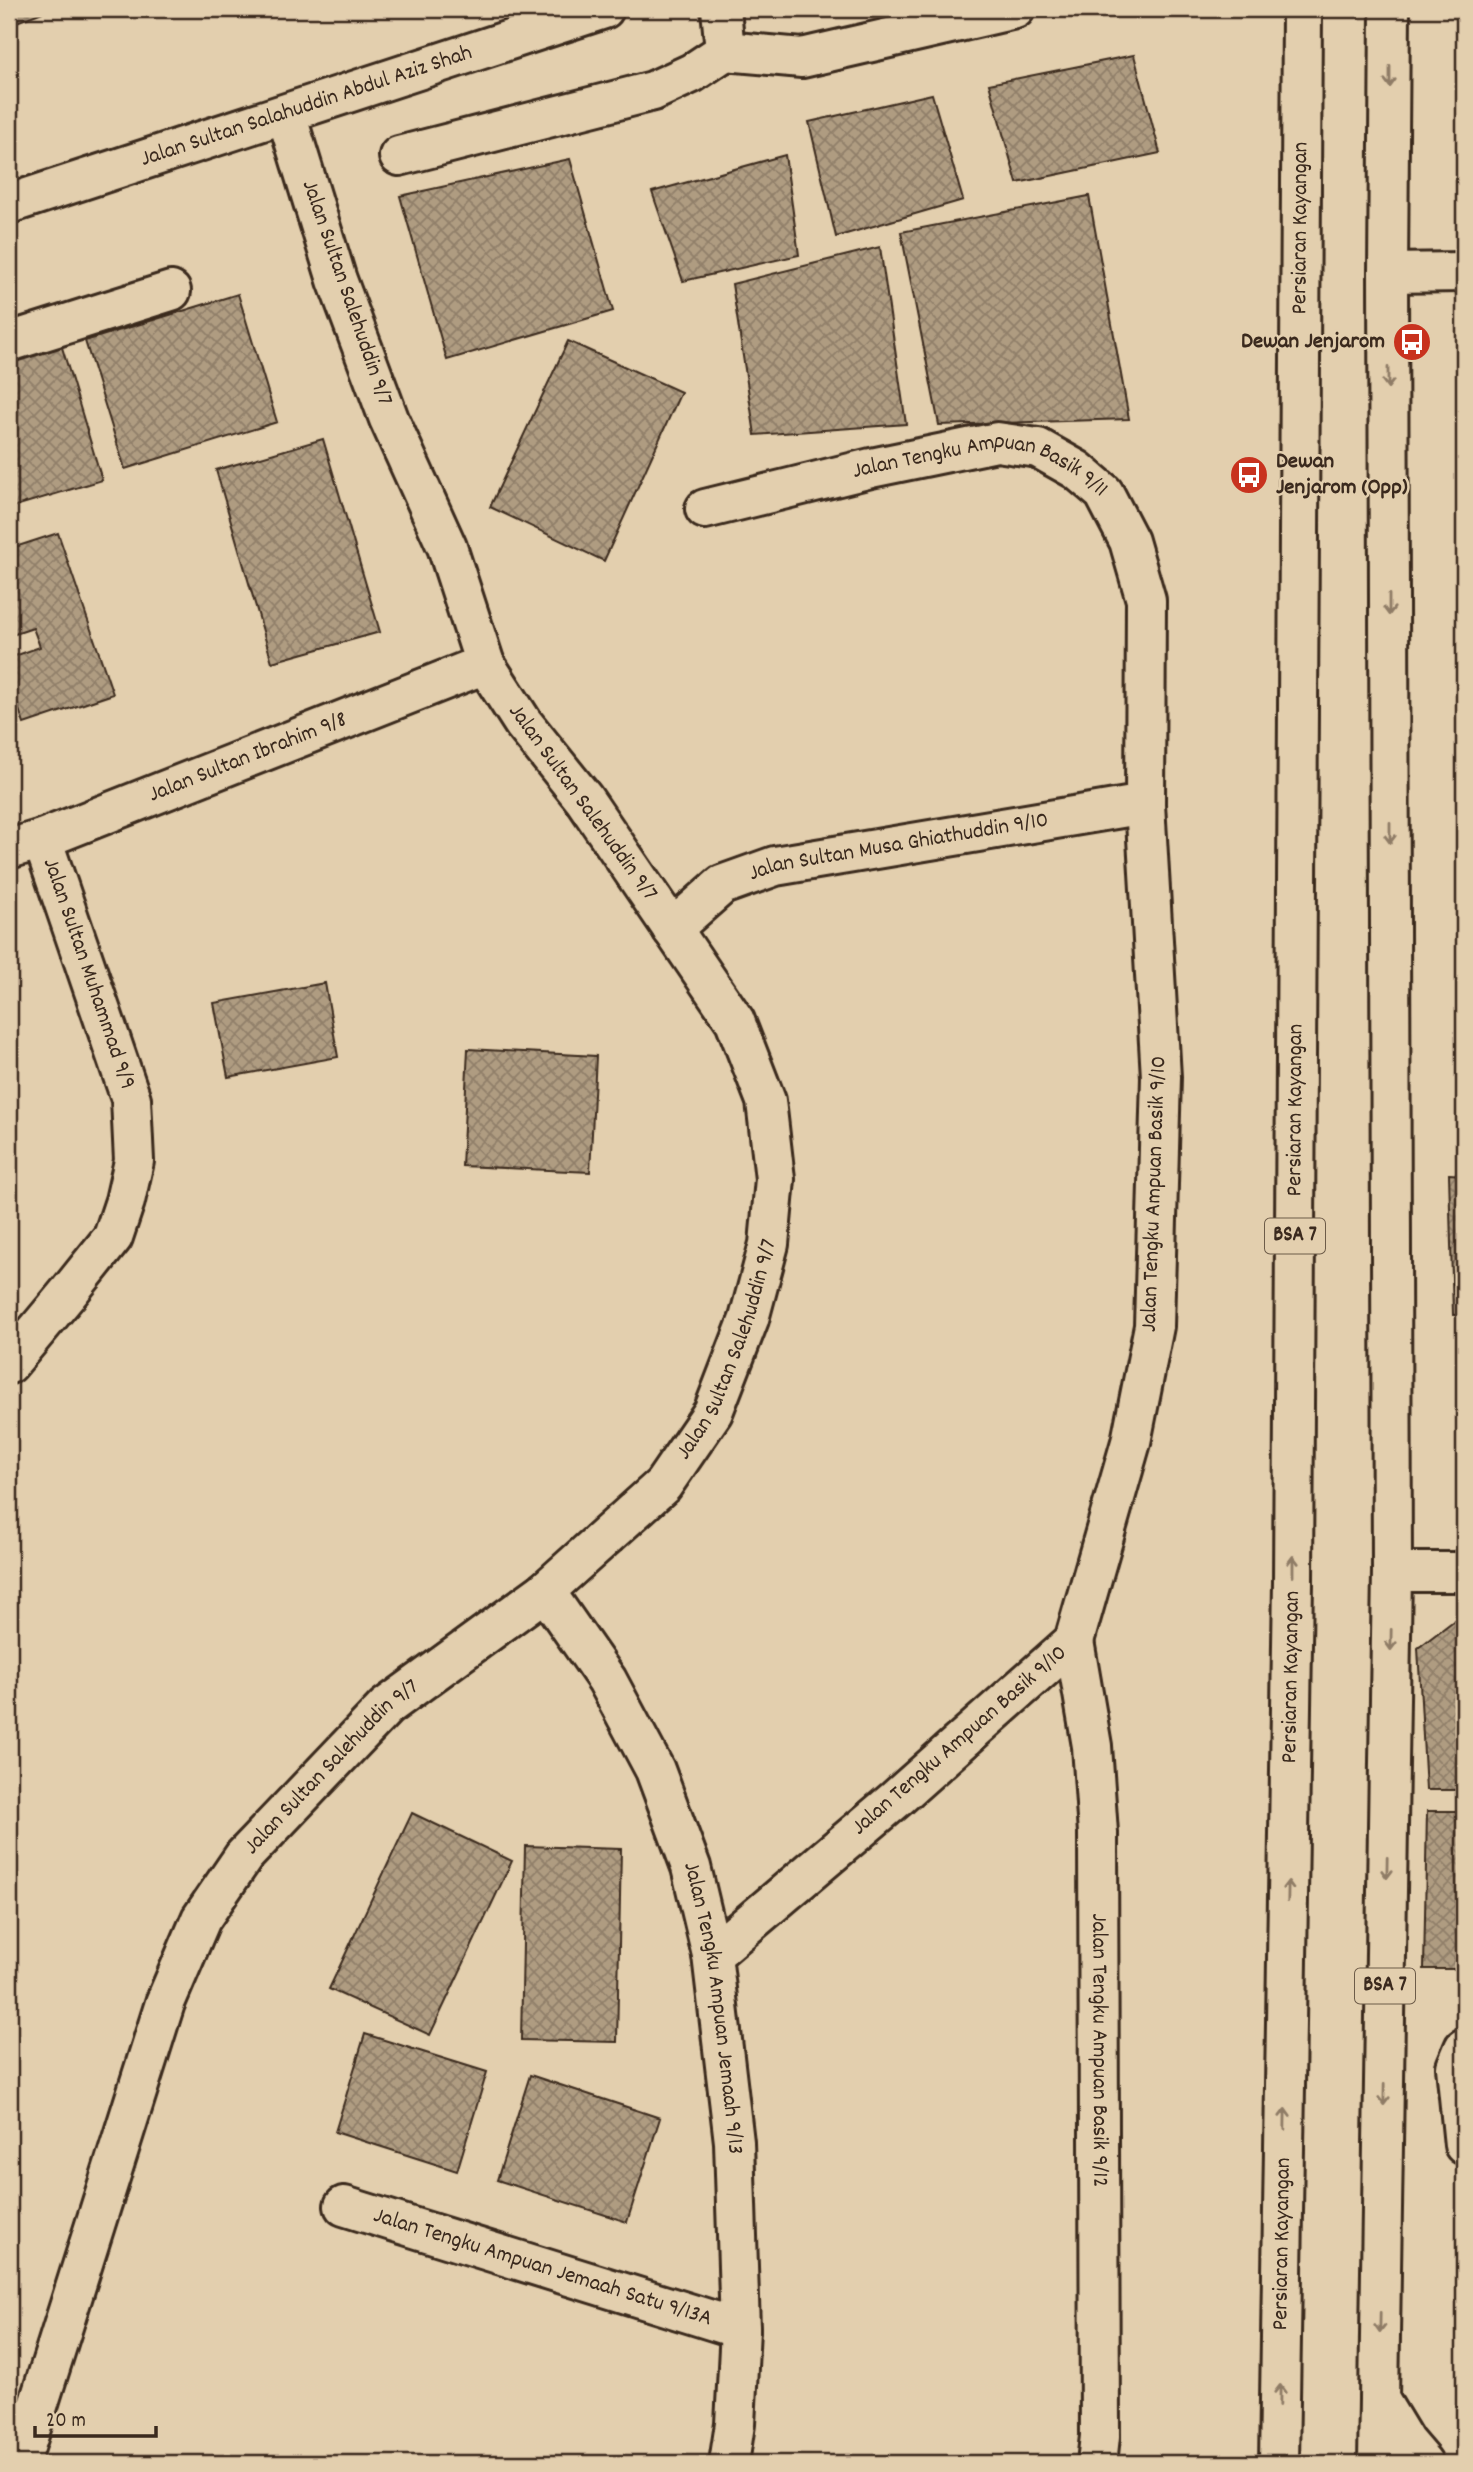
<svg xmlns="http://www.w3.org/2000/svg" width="1473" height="2472" font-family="Dekko,sans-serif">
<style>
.building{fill:url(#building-cross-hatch);stroke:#3b2a1e;stroke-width:2}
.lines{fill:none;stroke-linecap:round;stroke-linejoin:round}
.street-casing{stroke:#3b2a1e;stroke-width:44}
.secondary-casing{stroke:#3b2a1e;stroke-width:44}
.primary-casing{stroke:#3b2a1e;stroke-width:44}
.street{stroke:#e3cfae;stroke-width:38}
.secondary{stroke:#e3cfae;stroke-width:38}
.primary{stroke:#e3cfae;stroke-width:38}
.oneway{stroke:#8f7c66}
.labels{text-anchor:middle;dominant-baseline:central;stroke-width:5;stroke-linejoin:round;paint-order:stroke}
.shield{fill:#e3cfae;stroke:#6d5c49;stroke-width:2}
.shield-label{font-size:21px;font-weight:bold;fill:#3b2a1e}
.street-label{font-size:23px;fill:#3b2a1e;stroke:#e3cfae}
.poi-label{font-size:23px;font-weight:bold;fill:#3b2a1e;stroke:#e3cfae;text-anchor:end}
</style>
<defs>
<pattern id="building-cross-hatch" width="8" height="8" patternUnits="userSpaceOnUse" patternTransform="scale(1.75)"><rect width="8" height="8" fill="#af9c81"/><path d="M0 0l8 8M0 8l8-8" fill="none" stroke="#907f69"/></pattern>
</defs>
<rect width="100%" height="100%" fill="#e3cfae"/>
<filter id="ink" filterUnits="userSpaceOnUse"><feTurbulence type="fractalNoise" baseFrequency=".0143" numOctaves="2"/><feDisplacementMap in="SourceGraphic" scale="14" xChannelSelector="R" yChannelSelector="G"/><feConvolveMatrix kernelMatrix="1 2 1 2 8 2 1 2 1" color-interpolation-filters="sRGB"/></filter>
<g filter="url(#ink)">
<g class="building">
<path d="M9 9H50L9 25Z"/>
<path d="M1134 55 1160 153 1017 183 989 84Z"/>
<path d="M932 94 963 200 836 237 809 122Z"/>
<path d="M785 155 799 255 683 281 652 192Z"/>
<path d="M570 159 613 311 447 360 400 196Z"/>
<path d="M1089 196 1129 419 939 425 901 232Z"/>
<path d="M880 247 906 424 755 435 732 284Z"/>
<path d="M238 294 277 422 125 469 85 341Z"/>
<path d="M568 341 681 392 604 561 490 507Z"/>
<path d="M61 344 102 480 9 508V359Z"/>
<path d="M323 439 380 632 272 662 216 470Z"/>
<path d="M58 533 113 694 24 724 9 680V658L40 647 33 628 9 636V549Z"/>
<path d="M325 983 338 1057 228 1077 214 1003Z"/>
<path d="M468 1049 596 1056 590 1172 462 1166Z"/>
<path d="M1449 1174 1464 1175V1315H1453Z"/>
<path d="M1460 1364H1464V1503Z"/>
<path d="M1464 1613V1790H1426L1418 1648Z"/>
<path d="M1427 1811H1464V1969H1424Z"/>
<path d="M412 1813 512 1861 430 2035 329 1989Z"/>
<path d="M525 1846 621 1849 617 2042 521 2040Z"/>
<path d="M365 2034 487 2072 457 2171 335 2132Z"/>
<path d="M530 2075 660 2118 627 2222 497 2180Z"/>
</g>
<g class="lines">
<defs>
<g id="street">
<path d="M721 9 725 51 802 58 1015 9"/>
<path d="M399 156 653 91 692 73 725 51"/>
<path d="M1388 273 1464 272"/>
<path d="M9 342 171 291"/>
<path id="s1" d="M705 509 871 468 997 442 1038 448 1077 470 1104 493 1129 541 1146 600 1145 804 1161 1077 1154 1326 1131 1442 1074 1641 896 1799 712 1955"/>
<path id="s2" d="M9 849 42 839 485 664"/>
<path id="s3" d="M672 929 722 885 775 866 1145 804"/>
<path d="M9 1364 69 1292 113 1237 125 1201 134 1161 131 1099 42 839"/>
<path d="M1392 1572H1464"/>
<path id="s4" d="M545 1591 607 1680 655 1770 691 1867 712 1955 734 2142 740 2329 735 2424 729 2463"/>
<path id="s5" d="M1074 1641 1092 1746 1098 1833 1100 2436 1097 2463"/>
<path d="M1464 2048 1456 2067 1464 2145"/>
<path id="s6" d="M344 2206 740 2329"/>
<path id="s7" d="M20 2463 165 2003 201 1919 244 1856 386 1707 545 1591 663 1485 713 1412 749 1319 769 1244 775 1179 766 1101 735 1021 584 799 523 723 485 664 447 547 389 419 337 280 286 114"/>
</g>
<g id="secondary">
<path id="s8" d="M9 204 604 9"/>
<path d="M1379 2399 1405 2442 1423 2463"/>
</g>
<g id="primary">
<path id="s9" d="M1279 2463 1293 1582 1302 9"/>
<path d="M1378 2463 1392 1572 1388 273 1390 9"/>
</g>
</defs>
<use href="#street" class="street-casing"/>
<use href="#secondary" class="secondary-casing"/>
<use href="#primary" class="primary-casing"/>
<use href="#street" class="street"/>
<use href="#secondary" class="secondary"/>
<use href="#primary" class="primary"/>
</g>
<defs><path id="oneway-shaft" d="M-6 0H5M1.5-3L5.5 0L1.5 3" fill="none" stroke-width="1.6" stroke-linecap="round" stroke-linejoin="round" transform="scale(1.75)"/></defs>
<g class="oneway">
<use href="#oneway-shaft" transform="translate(1390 77) rotate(90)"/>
<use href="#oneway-shaft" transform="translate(1388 378) rotate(90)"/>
<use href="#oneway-shaft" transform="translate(1389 605) rotate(90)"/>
<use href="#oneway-shaft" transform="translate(1390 833) rotate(90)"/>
<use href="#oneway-shaft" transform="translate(1293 1566) rotate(-90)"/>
<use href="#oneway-shaft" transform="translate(1391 1640) rotate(91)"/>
<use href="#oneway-shaft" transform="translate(1387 1868) rotate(91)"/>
<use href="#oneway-shaft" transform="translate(1288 1891) rotate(-89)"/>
<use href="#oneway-shaft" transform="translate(1384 2095) rotate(91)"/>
<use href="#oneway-shaft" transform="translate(1285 2119) rotate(-89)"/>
<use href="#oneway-shaft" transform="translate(1380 2323) rotate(91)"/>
<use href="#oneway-shaft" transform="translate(1280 2395) rotate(-89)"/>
</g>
</g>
<defs>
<symbol id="bus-disc" viewBox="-11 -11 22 22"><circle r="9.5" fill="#c8321e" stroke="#e3cfae"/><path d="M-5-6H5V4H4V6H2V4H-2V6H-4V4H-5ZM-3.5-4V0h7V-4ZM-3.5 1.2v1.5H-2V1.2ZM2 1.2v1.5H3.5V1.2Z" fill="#fff"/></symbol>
</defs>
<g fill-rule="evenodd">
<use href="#bus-disc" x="1390" y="320" width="44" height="44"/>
<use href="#bus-disc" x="1227" y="453" width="44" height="44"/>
</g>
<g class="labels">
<g class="shield">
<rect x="1265" y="1218.5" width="60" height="35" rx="5"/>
<rect x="1355" y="1968.5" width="60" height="35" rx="5"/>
</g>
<g class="shield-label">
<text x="1295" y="1236">BSA 7</text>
<text x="1385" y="1986">BSA 7</text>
</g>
<g class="street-label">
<text stroke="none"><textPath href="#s8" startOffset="313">Jalan Sultan Salahuddin Abdul Aziz Shah</textPath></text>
<text stroke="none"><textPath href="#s9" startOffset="2235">Persiaran Kayangan</textPath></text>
<text transform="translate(346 293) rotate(71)">Jalan Sultan Salehuddin 9/7</text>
<text stroke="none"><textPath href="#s1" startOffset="287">Jalan Tengku Ampuan Basik 9/11</textPath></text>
<text stroke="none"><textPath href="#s2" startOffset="256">Jalan Sultan Ibrahim 9/8</textPath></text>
<text transform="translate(582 803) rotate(54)">Jalan Sultan Salehuddin 9/7</text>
<text stroke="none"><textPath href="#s3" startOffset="248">Jalan Sultan Musa Ghiathuddin 9/10</textPath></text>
<text transform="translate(88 974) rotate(71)">Jalan Sultan Muhammad 9/9</text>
<text stroke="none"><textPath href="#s9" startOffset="1353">Persiaran Kayangan</textPath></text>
<text transform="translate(1155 1194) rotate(-88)">Jalan Tengku Ampuan Basik 9/10</text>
<text stroke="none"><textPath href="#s7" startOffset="1363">Jalan Sultan Salehuddin 9/7</textPath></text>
<text stroke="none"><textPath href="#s9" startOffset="786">Persiaran Kayangan</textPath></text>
<text transform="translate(960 1741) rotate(-41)">Jalan Tengku Ampuan Basik 9/10</text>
<text stroke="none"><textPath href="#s7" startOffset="775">Jalan Sultan Salehuddin 9/7</textPath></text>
<text stroke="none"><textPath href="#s4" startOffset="457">Jalan Tengku Ampuan Jemaah 9/13</textPath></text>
<text stroke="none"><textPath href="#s5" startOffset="411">Jalan Tengku Ampuan Basik 9/12</textPath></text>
<text stroke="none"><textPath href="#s9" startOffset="219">Persiaran Kayangan</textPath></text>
<text stroke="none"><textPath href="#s6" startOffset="208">Jalan Tengku Ampuan Jemaah Satu 9/13A</textPath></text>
</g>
<g class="poi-label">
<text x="1385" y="342">Dewan Jenjarom</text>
<text x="1276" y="462" text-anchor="start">Dewan<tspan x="1276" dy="26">Jenjarom (Opp)</tspan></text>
</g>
</g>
<rect width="1473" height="2472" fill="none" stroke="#e3cfae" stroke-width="35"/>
<rect x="18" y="18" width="1438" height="2437" fill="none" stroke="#3b2a1e" stroke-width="2.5" filter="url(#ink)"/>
<path d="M35 2426v10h121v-10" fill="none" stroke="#3b2a1e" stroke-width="3.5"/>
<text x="46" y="2426" font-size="21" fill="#3b2a1e" stroke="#e3cfae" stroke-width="5" paint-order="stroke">20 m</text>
</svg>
